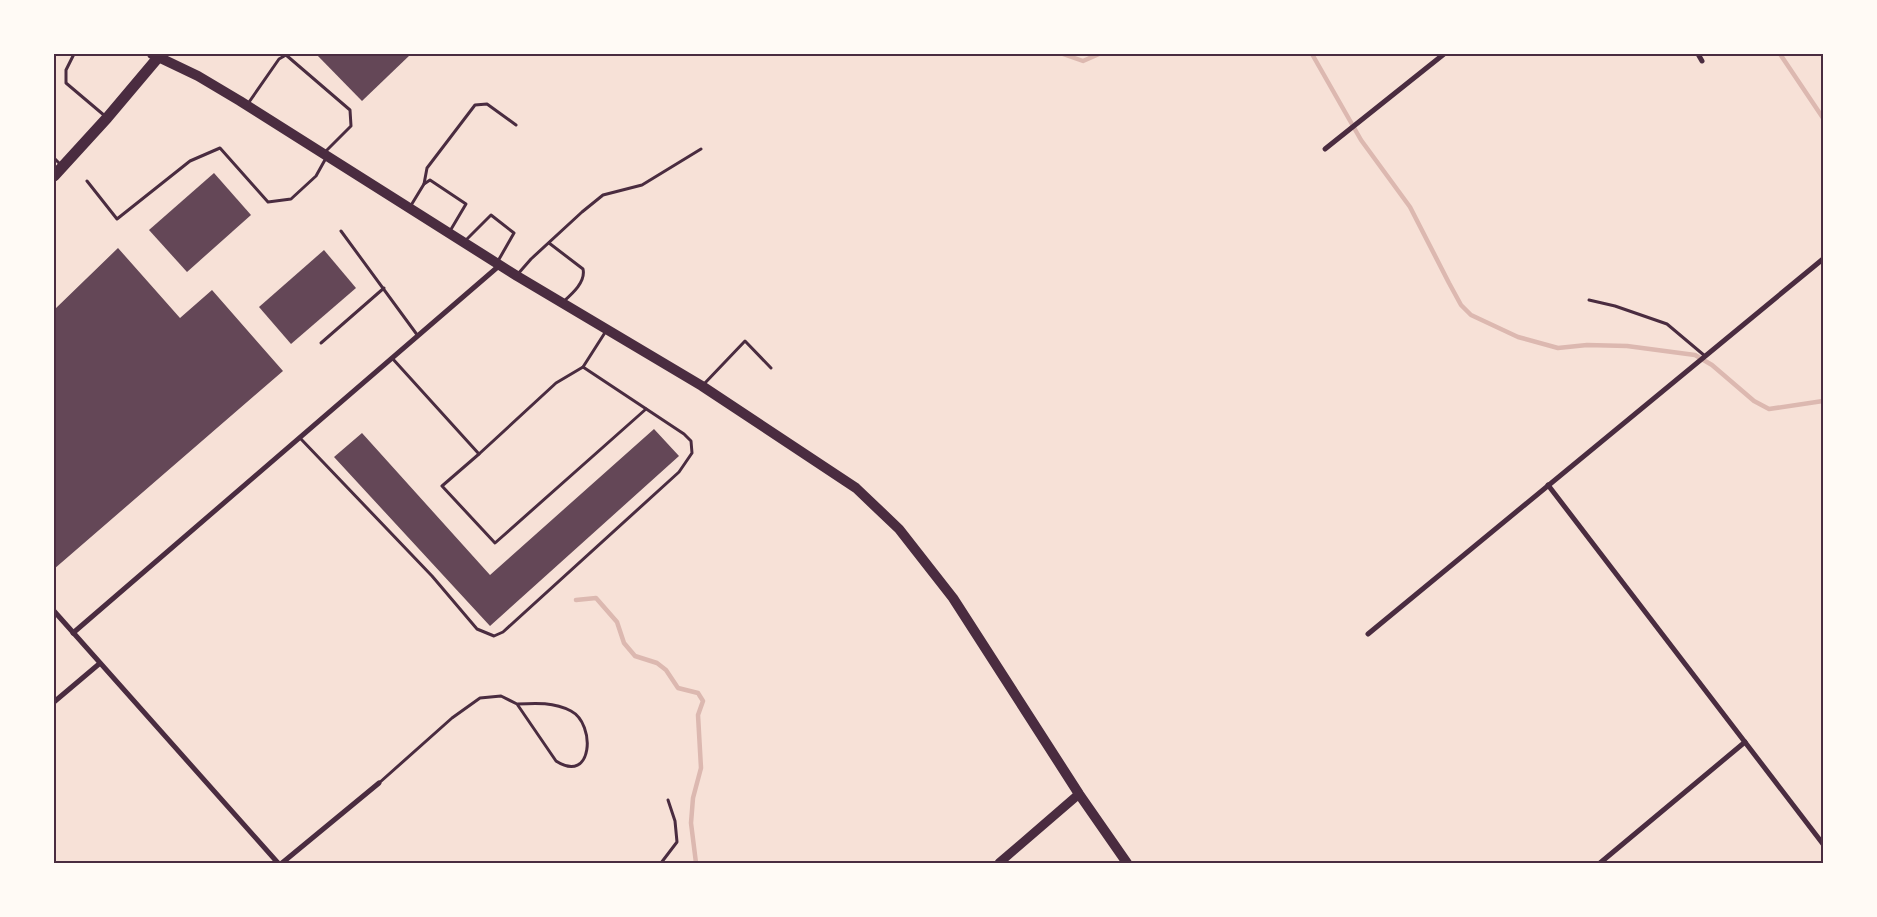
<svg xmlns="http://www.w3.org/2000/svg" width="1877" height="917" font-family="'Archivo Narrow',sans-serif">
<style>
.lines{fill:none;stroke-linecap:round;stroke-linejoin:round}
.stream{stroke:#dcb8b0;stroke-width:4.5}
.building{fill:#644757}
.service{stroke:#4a2c40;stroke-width:3}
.minor{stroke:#4a2c40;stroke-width:5}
.tertiary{stroke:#4a2c40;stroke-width:9}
.secondary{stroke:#4a2c40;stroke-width:10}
.primary{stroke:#4a2c40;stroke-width:11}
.neatline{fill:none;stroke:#4a2c40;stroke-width:2}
</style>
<rect width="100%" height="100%" fill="#f7e1d7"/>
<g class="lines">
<g class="stream">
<path d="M1063 54 1083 61 1099 54"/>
<path d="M1312 54 1361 140 1410 207 1449 283 1461 305 1471 315 1518 337 1558 348 1587 345 1627 346 1695 355 1712 365 1754 401 1769 409 1823 401"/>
<path d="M1780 54 1823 118"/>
<path d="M576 600 596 598 617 622 624 643 635 656 657 663 666 670 678 688 698 693 703 701 698 715 701 768 693 798 691 823 696 863"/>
</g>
</g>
<g class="building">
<path d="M316 54H411L362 101Z"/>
<path d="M214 173 251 215 187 272 149 230Z"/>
<path d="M118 248 180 318 212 290 283 371 54 569V310Z"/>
<path d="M324 250 356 288 291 344 259 307Z"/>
<path d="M654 429 679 456 490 626 334 457 362 433 490 575Z"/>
</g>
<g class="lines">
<g class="service">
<path d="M74 54 66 70V83L105 116"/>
<path d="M286 55 350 110 351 126 325 152"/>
<path d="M247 105 279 59 286 55"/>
<path d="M54 158 61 165"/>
<path d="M87 181 117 219 190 161 220 148 268 202 291 199 316 176 326 158"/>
<path d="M424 184 427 168 475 105 487 104 516 125"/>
<path d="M410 207 424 184 430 180 466 204 450 231"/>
<path d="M341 231 418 336"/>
<path d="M465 241 491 215 514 233 498 261"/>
<path d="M549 243 583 269C586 282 572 294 563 302"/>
<path d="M517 275 531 259 582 212 603 195 642 185 701 149"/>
<path d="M1589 300 1615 306 1667 324 1705 356"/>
<path d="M321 343 384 288"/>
<path d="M392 358 479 454 556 383 583 367"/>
<path d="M704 384 745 341 771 368"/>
<path d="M300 438 432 576 477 629 494 636 503 632 679 472 692 453 691 441 684 434 583 367 606 331"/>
<path d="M479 454 442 486 495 543 646 409"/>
<path d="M379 783 452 718 480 698 501 696 517 704 556 761C593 785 596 724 571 711 554 702 536 703 517 704"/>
<path d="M661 863 677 842 675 821 668 800"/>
</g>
<g class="minor">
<path d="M1698 54 1702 61"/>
<path d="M1325 149 1444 54"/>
<path d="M1548 485 1823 844"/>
<path d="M54 611 278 863"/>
<path d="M73 633 500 265"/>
<path d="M1368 634 1823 259"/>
<path d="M54 702 99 664"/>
<path d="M282 863 379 783"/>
<path d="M1600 863 1745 742"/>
</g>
<path class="tertiary" d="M999 863 1079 794"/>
<path class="secondary" d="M152 54 198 76 240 101 517 276 702 386 856 488 899 529 953 598 1079 794 1127 863"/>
<path class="primary" d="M54 176 107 118 161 54"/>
</g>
<rect width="1877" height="917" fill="none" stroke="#fffaf5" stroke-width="110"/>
<rect x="55" y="55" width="1767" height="807" class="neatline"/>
</svg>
